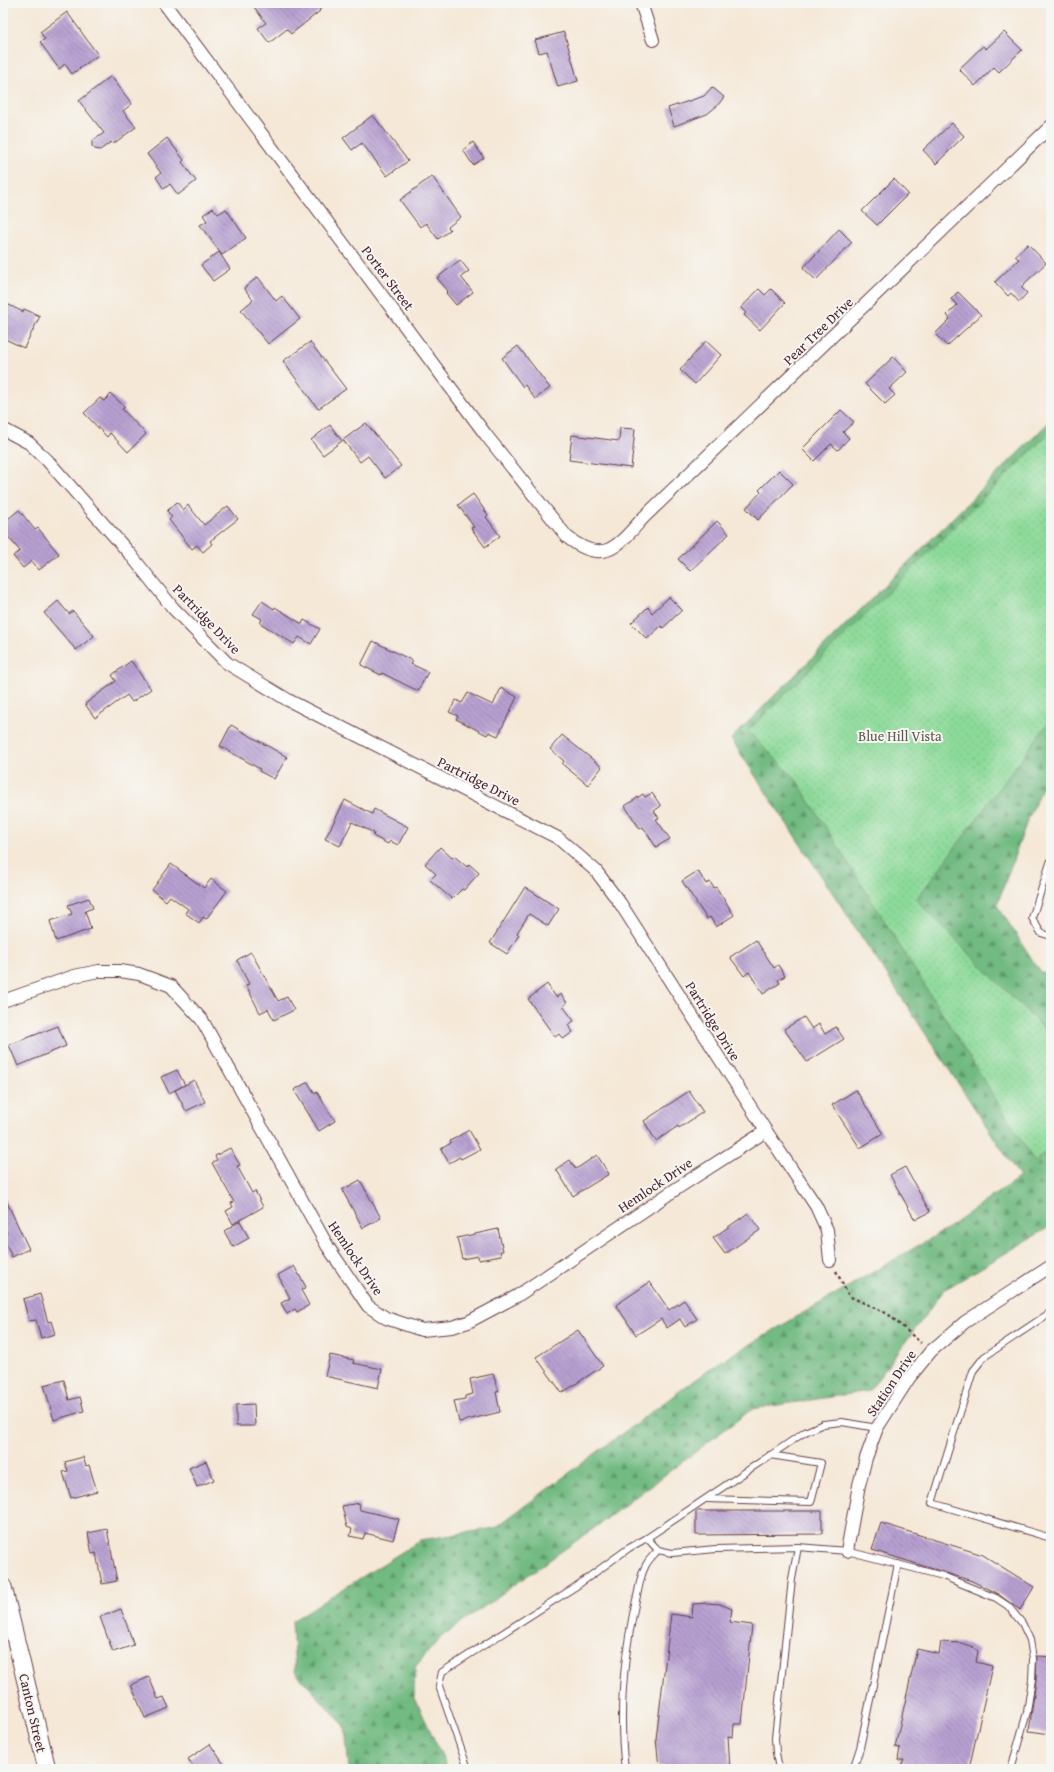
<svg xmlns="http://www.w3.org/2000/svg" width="1054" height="1772" font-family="'Gentium Book Plus',serif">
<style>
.forest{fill:url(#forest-firs);stroke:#5e6c56}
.park{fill:url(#park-dots);stroke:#6b7c62}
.building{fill:url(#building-back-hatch)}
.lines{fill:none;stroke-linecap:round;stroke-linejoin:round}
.service-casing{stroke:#643d45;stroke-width:8}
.minor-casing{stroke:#643d45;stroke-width:14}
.secondary-casing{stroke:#643d45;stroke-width:19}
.path{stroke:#643d45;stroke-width:2.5;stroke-dasharray:3 3;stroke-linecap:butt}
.service{stroke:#fff;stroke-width:6}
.minor{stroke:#fff;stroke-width:12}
.secondary{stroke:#fff;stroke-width:17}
.labels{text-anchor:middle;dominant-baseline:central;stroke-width:4;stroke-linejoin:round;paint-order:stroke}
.street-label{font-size:14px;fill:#4a1f2b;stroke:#f6f6f2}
.park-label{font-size:14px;fill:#5e574c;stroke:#f6f6f2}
</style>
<defs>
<pattern id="forest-firs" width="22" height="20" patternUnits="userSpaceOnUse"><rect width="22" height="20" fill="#71ba81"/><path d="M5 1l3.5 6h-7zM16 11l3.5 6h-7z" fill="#5f976a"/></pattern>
<pattern id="park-dots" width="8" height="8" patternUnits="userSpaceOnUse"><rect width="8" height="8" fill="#8cda99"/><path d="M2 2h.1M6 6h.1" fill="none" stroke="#7abb84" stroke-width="1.8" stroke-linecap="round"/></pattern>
<pattern id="building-back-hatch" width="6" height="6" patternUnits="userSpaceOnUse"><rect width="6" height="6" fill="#b7a0d1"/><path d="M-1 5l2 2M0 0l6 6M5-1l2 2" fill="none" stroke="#9782aa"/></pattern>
</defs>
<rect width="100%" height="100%" fill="#f6f6f2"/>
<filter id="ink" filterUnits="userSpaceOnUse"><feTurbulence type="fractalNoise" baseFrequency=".025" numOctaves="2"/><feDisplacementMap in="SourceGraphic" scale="8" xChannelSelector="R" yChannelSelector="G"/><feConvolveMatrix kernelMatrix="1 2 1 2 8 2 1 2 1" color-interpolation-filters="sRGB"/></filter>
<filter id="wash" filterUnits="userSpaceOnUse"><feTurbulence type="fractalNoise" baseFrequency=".012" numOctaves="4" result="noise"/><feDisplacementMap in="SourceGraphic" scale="16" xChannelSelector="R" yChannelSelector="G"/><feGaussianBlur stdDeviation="0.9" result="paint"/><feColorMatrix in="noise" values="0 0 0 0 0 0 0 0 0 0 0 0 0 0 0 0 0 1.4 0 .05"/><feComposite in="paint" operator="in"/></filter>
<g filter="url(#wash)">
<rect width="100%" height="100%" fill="#f5e8d7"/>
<path class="forest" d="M1051 420V767L1026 824 997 905 1041 973 1051 975V1226L944 1290 869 1391 752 1409 593 1529 441 1637 415 1667 414 1696 448 1769H349L345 1726 295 1672 292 1621 421 1540 495 1528 716 1364 945 1230 1020 1177 731 739Z"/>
<path class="park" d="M1051 431V719L916 900 1051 1036V1147L1035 1162 795 778 748 731Z"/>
<g id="blocks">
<g class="building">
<path d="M251 3H328L319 10 320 11 291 34 287 29 269 43 258 28 266 23Z"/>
<path d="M67 12 98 55 72 74 65 64 59 69 40 42 45 39 40 32Z"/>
<path d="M564 32 578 81 558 87 547 51 539 53 535 40Z"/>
<path d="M1004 32 1022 50 999 72 994 67 975 86 959 69 983 46 986 49Z"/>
<path d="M111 76 132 104 123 111 136 127 113 144 111 142 100 150 95 149 92 146V141L104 133 79 101Z"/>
<path d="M712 87 724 97 717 106 707 114 674 126 668 108 704 96Z"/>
<path d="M373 115 408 161 387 176 362 143 352 150 343 138Z"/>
<path d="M952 123 964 136 936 164 923 150Z"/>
<path d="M167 138 184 160 182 162 196 181 178 195 170 184 164 189 156 177 161 173 147 154Z"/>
<path d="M473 142 484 158 473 165 463 150Z"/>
<path d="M432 176 461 217 448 227 450 230 438 239 426 223 420 227 400 200Z"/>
<path d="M894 179 908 194 877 225 862 211Z"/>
<path d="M213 208 218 214 226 209 246 238 222 255 200 225 207 221 203 215Z"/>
<path d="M839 229 852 242 816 280 803 268Z"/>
<path d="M1028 244 1046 263 1021 287 1027 293 1019 302 1011 293 1008 296 995 282 1019 259 1015 256Z"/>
<path d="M219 252 230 269 213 281 201 265Z"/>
<path d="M460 260 469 271 461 277 473 292 456 305 446 293 448 291 437 278Z"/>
<path d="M258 277 276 301 282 296 300 319 268 344 241 310 253 300 244 288Z"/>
<path d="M759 289 765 295 771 289 785 303 760 330 744 315 746 313 741 308Z"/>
<path d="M958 292 981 315 947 346 935 334 950 319 947 315 957 305 951 299Z"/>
<path d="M3 302 23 312 24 309 40 316 24 348 3 338Z"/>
<path d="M706 341 721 355 695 384 680 370Z"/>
<path d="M310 342 346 389 318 409 283 361Z"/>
<path d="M518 346 550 388 535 399 525 385 523 387 502 358Z"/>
<path d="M893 357 907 372 889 389 895 395 885 404 865 384Z"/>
<path d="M111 394 125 407 122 409 146 434 128 452 110 433 107 437 84 413 100 398 104 401Z"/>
<path d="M841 410 854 422 843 432 849 438 838 450 831 444 814 461 802 449Z"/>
<path d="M366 423 401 466 385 478 368 456 360 462 343 440Z"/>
<path d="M330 425 342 441 323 455 311 440Z"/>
<path d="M620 428 635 429 631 468 569 460 572 435 619 441Z"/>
<path d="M779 470 793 484 758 520 746 508 761 492 759 490Z"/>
<path d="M473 494 488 515 486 517 500 536 485 547 471 528 474 527 458 505Z"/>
<path d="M177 502 183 510 188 505 204 525 228 506 238 519 210 541 212 544 203 552 197 545 192 549 169 520 172 517 167 511Z"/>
<path d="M19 510 35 530 38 528 59 554 39 570 32 561 23 568 13 556 20 551 3 531V523Z"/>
<path d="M717 521 729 534 690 571 678 559Z"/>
<path d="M669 597 682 610 663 628 661 626 647 639 631 623 648 607 652 613Z"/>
<path d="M58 601 69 614 73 611 94 636 76 650 44 613Z"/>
<path d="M262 601 274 609 275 607 302 624 304 620 320 629 311 644 299 637 294 644 260 623 262 619 253 614Z"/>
<path d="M373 641 413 661 411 664 428 672 418 691 382 673 381 675 361 665Z"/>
<path d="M131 661 151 689 132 702 127 695 95 718 85 704 116 681 112 675Z"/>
<path d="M501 688 517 697 498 736 489 732 487 735 456 719 458 716 449 712 456 700 462 703 468 693 493 705Z"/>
<path d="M231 725 287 757 274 779 259 771 260 769 220 746Z"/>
<path d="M562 735 602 767 588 785 562 764 564 761 550 749Z"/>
<path d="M652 793 661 806 654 811 659 818 656 819 670 839 656 847 643 827 640 829 625 806 643 794 645 797Z"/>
<path d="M345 800 372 814 374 809 408 827 398 845 390 841 388 844 373 836 374 833 352 822 340 846 325 839Z"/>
<path d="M440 847 452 858 454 856 467 867 469 864 479 873 464 890 462 889 452 899 430 880 436 874 425 864Z"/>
<path d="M171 864 204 888 211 879 227 891 206 919 203 917 199 923 185 913 188 909 170 896 166 901 152 890Z"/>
<path d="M698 871 706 884 710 882 714 888 716 887 734 915 716 927 710 917 707 919 682 881Z"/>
<path d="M525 887 559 909 548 926 529 914 517 933 519 935 507 954 490 943Z"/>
<path d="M89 898 93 908 85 911 91 929 56 941 50 921 72 914 68 905Z"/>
<path d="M756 940 774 968 778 965 785 976 778 980 780 983 763 994 749 972 744 976 730 957Z"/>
<path d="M251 952 278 1001 287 997 294 1010 274 1020 268 1009 260 1013 246 985 249 984 237 960Z"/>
<path d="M547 984 556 997 561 994 567 1003 563 1006 574 1021 568 1025 573 1032 563 1039 559 1034 555 1037 528 999Z"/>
<path d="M804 1017 812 1029 819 1024 825 1034 836 1027 844 1039 807 1062 784 1029Z"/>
<path d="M58 1026 66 1046 18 1066 9 1045Z"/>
<path d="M177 1070 185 1085 169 1093 161 1077Z"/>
<path d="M194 1080 205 1102 186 1111 175 1090Z"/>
<path d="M308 1082 315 1094 317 1092 335 1121 319 1131 294 1090Z"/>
<path d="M856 1090 883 1134 860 1148 832 1105Z"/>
<path d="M689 1091 703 1112 679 1128 678 1126 656 1141 644 1121Z"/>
<path d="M469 1130 480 1149 461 1159 460 1157 449 1163 441 1149 451 1143 450 1141Z"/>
<path d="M230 1148 240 1165 237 1166 252 1193 255 1191 263 1207 233 1224 226 1211 233 1207 231 1203 234 1202 212 1163 217 1160 215 1156Z"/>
<path d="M597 1155 609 1174 573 1196 556 1169 570 1160 576 1169Z"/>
<path d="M905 1167 930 1212 915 1220 890 1175Z"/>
<path d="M360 1180 381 1218 363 1228 342 1190Z"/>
<path d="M3 1194 29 1249 12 1257 3 1239V1235L7 1233 3 1225Z"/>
<path d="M748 1213 760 1230 725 1254 713 1238Z"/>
<path d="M240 1221 249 1238 233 1247 224 1231Z"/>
<path d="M498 1229 503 1251H500L501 1256 479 1260 478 1256 462 1259 457 1238Z"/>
<path d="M294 1266 306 1287 301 1290 309 1305 297 1312 295 1309 287 1314 281 1303 290 1298 278 1275Z"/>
<path d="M650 1282 669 1310 684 1300 697 1319 685 1327 680 1319 667 1328 661 1319 636 1335 616 1305Z"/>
<path d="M40 1294 48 1322 51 1321 55 1334 41 1338 36 1320 29 1321 23 1299Z"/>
<path d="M578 1330 603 1366 562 1393 536 1357Z"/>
<path d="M330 1355 354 1360 353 1363 382 1369 378 1388 325 1376Z"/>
<path d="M493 1374 499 1391 496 1392 500 1412 459 1422 454 1401 465 1399V1396L473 1394 470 1379Z"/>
<path d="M64 1380 69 1400 80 1397 84 1411 54 1420 44 1385Z"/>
<path d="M254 1404 255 1426H236V1405Z"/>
<path d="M83 1457 86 1466 89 1465 97 1491 71 1498 63 1472 68 1471 65 1462Z"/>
<path d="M206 1461 214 1480 197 1487 189 1468Z"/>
<path d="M359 1503 360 1510 399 1519 393 1540 365 1533 363 1539 350 1536 352 1529 347 1527 342 1506Z"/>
<path d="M696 1511H822V1534L696 1535Z"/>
<path d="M881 1523 983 1555 1034 1587 1020 1610 998 1594 972 1581 872 1550Z"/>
<path d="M107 1529 117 1581 102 1584 96 1553 92 1554 88 1533Z"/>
<path d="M707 1603 720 1604 732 1609 730 1622 752 1625 742 1724H734L733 1737 728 1736 730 1769H664L663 1766 659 1767 656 1739 671 1614 692 1617 693 1604Z"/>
<path d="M121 1609 134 1645 113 1652 100 1617Z"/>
<path d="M941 1642 961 1643 973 1647 978 1651 976 1662 992 1666 969 1769H900L904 1760H898L900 1748 895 1747 917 1649 939 1654Z"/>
<path d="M1037 1656 1051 1657V1734L1029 1731 1036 1680Z"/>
<path d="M149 1677 158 1699 164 1697 169 1708 145 1718 131 1685Z"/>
<path d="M210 1744 227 1769H195L188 1759Z"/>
</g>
</g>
</g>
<g filter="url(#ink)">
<use href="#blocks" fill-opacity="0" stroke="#643d45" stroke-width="1"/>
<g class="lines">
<defs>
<g id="service">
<path d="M1051 860 1032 918 1041 933 1051 936"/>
<path d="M1051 1312 984 1357 973 1371 932 1503 1051 1538"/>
<path d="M706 1499 811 1502 821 1463 770 1455"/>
<path d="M658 1550 647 1538 805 1432 823 1424 842 1422 877 1428"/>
<path d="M468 1769 439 1686 442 1672 575 1587 629 1548 647 1538"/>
<path d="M625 1769C618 1713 624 1654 636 1600 639 1589 640 1576 645 1567 647 1561 654 1555 658 1550L672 1553 716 1549 798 1547 847 1551 943 1576 996 1598 1008 1606 1022 1623 1030 1640 1033 1659 1032 1679 1027 1712 1011 1769"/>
<path d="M779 1769 776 1753 775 1738 792 1579 798 1547"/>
<path d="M853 1769 860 1748 898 1564"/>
</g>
<g id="minor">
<path d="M164 3 486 435 567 537C604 566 617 547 643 518L1051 126"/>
<path d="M641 3 653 40"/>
<path d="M3 429 29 443 47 460 130 554 173 608 227 663 288 700 558 838 596 871 620 903 766 1131 816 1206 827 1230 830 1260"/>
<path d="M3 1001 74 976 99 971H120L139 974 171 986 202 1020 328 1247 368 1306 386 1318 422 1330 452 1327 468 1322 517 1296 679 1187 766 1131"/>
<path d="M847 1551 859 1485 866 1458 877 1428 909 1378 931 1351 965 1322 1051 1266"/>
</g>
<path id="secondary" d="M3 1587 47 1769"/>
</defs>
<use href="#service" class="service-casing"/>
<use href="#minor" class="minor-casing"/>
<use href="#secondary" class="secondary-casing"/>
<path class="path" d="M836 1271 849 1296 888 1314 921 1343"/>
<use href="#service" class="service"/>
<use href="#minor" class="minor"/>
<use href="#secondary" class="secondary"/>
</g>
</g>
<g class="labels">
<g class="street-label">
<text transform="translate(388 278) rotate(53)">Porter Street</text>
<text transform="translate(818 331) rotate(-44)">Pear Tree Drive</text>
<text transform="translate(207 619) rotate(46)">Partridge Drive</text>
<text transform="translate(479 781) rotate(27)">Partridge Drive</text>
<text transform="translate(713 1021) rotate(58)">Partridge Drive</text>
<text transform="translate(655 1185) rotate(-34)">Hemlock Drive</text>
<text transform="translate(356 1258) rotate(56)">Hemlock Drive</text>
<text transform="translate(891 1383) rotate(-56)">Station Drive</text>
<text transform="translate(33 1713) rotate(77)">Canton Street</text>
</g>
<g class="park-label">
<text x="900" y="736">Blue Hill Vista</text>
</g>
</g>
<rect width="1054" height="1772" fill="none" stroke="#f6f6f2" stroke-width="16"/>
</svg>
